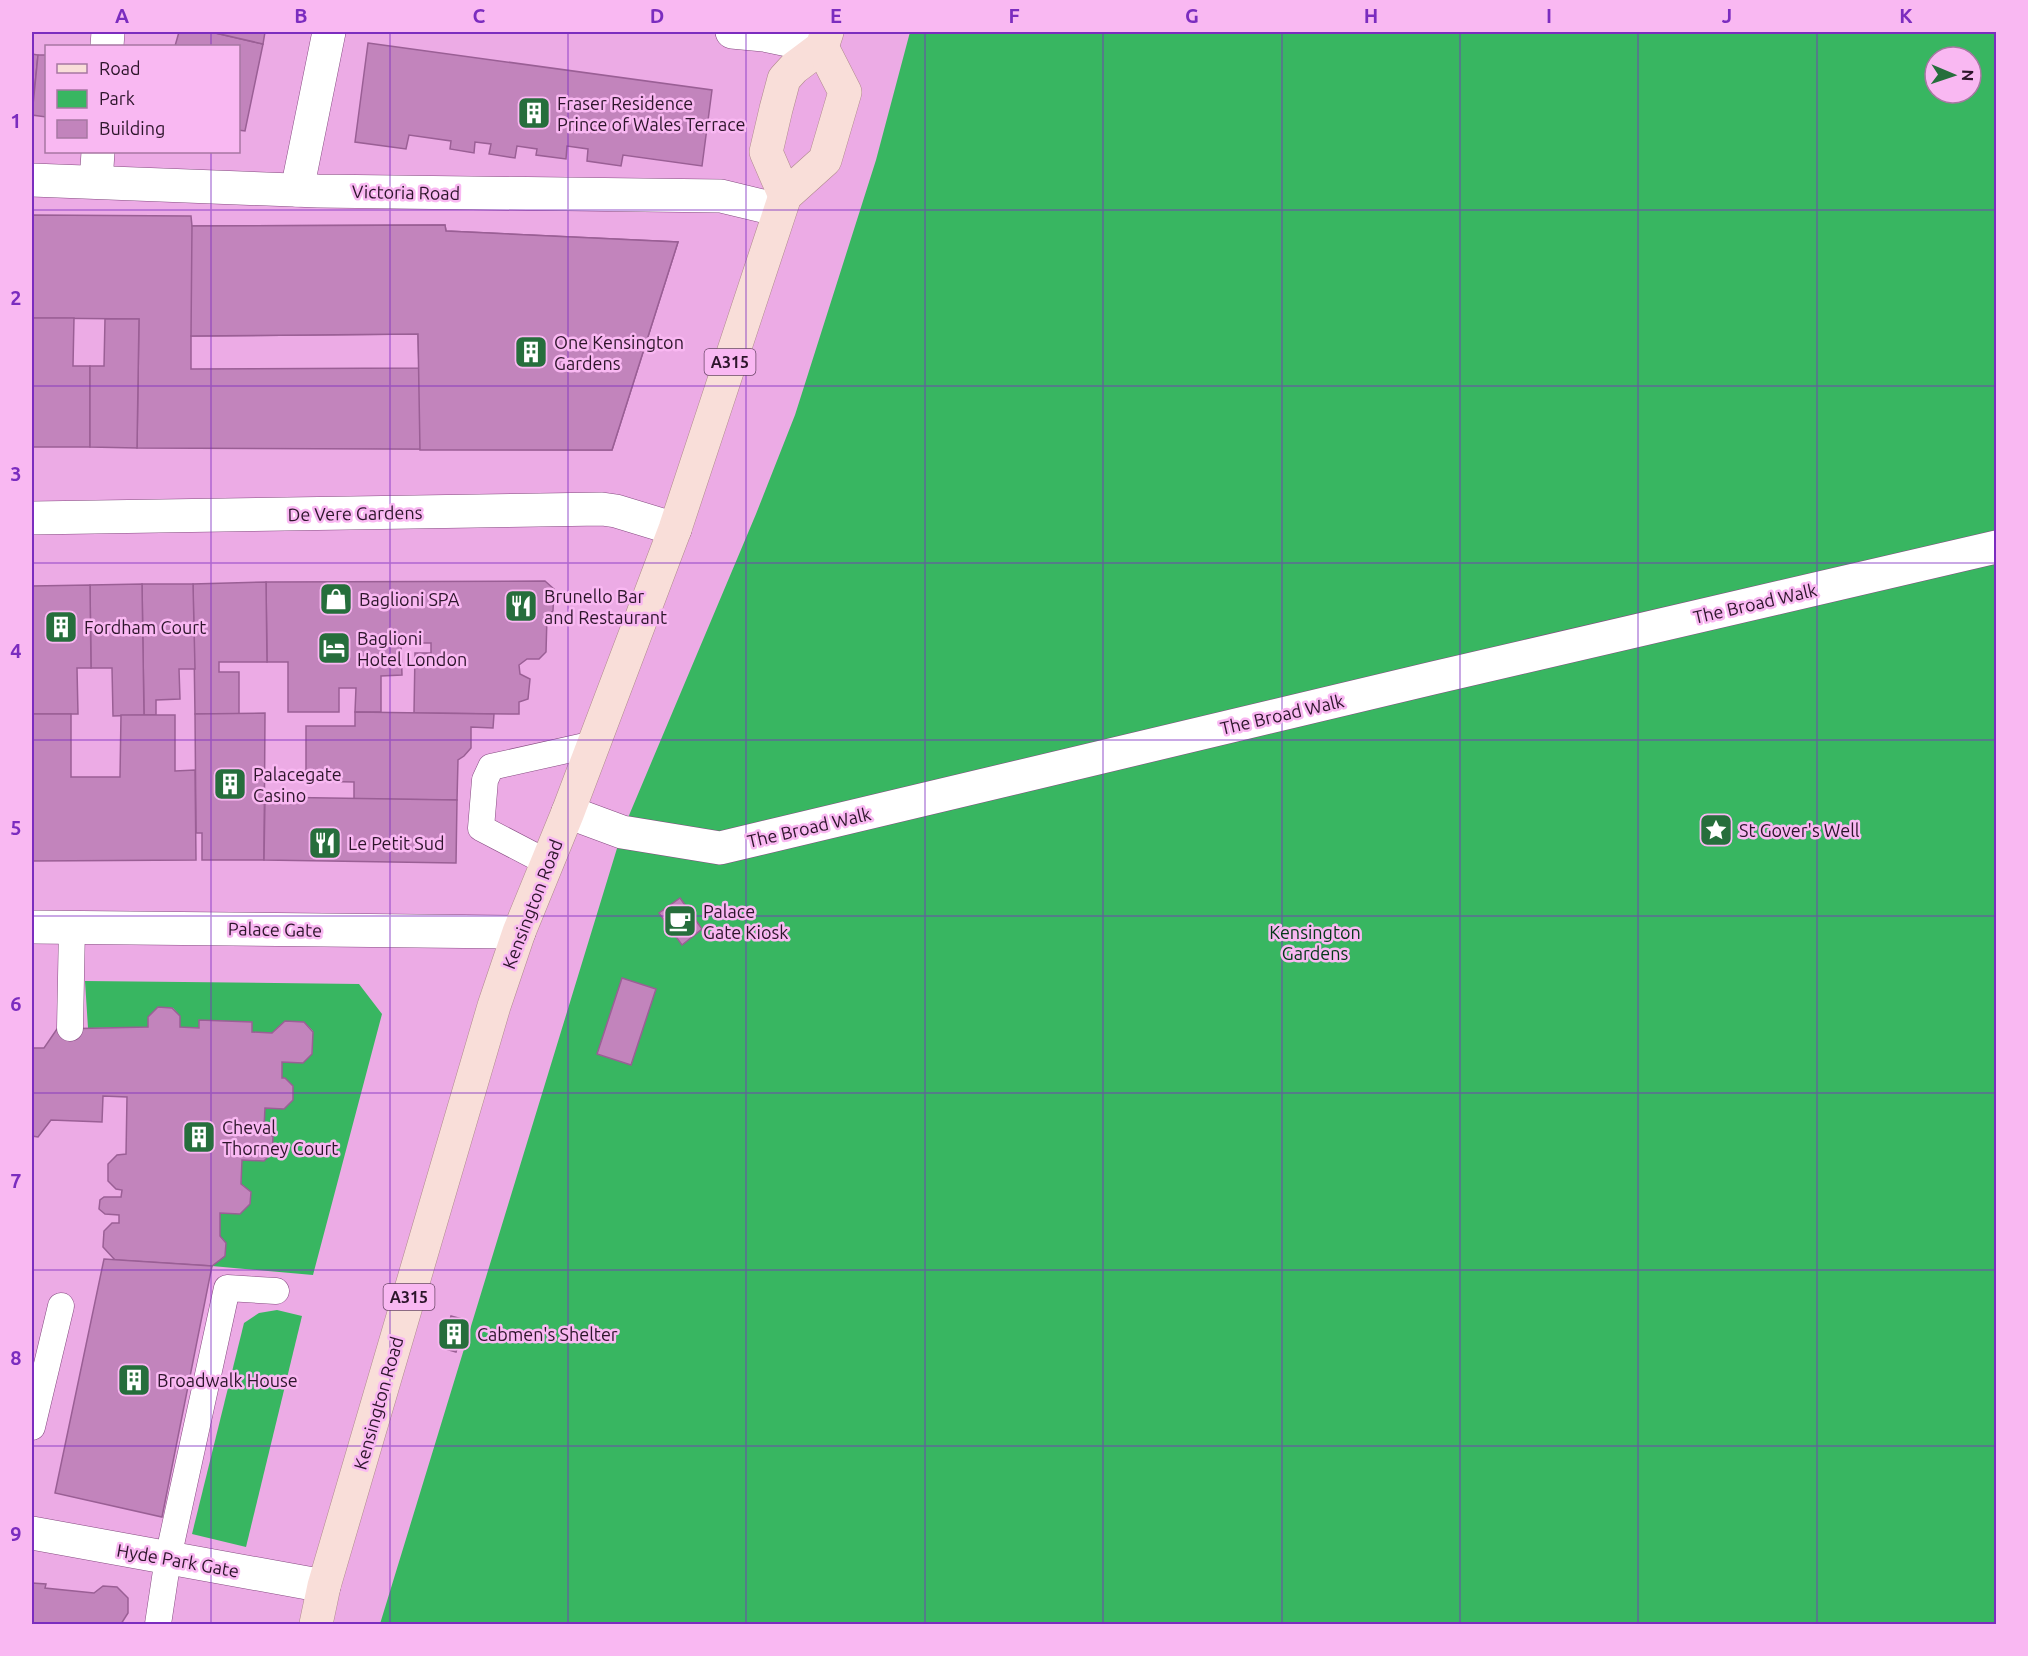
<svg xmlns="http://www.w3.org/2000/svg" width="2028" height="1656" font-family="Ubuntu,sans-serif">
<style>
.green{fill:#38b661;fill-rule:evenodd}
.building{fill:#c284bc;stroke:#9a5f95;stroke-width:1.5;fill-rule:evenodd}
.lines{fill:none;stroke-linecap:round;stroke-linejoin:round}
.lane-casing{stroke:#854b80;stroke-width:27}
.street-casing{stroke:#854b80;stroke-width:34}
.secondary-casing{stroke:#854b80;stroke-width:34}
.primary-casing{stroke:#af898c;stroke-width:34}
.lane{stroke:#fff;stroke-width:26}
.street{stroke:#fff;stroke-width:33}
.secondary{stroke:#fff;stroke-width:33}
.primary{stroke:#f9ded9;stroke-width:33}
.grid{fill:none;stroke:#7b2cbf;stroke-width:1.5;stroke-opacity:0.55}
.labels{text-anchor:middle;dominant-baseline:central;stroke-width:5;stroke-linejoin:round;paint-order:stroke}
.shield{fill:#f9b8f2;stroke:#6a4667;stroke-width:1.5}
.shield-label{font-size:16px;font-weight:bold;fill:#2d152b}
.poi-label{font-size:18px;fill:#2d152b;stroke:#f9b8f2;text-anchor:start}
.street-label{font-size:18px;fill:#2d152b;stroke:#f9b8f2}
.park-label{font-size:18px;fill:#023816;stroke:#f9b8f2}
.neatline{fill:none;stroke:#7b2cbf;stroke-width:2}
.grid-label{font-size:20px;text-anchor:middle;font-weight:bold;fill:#7b2cbf}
</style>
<rect width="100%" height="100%" fill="#ecabe5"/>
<g class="green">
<path d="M910 32H1996V1624H380L622 832 756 514 795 415 876 160ZM1935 57H1971V93H1935Z"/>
<path d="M85 981 359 984 382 1014 313 1275 212 1266 225 1256 226 1243 220 1236V1213L240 1214 250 1204 251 1192 241 1184 242 1160 264 1161 272 1153 273 1137 264 1128 265 1108 284 1109 293 1100V1086L285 1078H282V1062L312 1054 313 1031 304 1022 285 1021 272 1033 252 1032V1022L200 1020 199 1028 180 1027V1016L173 1008 158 1007 148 1017V1027L88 1028Z"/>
<path d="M277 1310 302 1316 246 1547 192 1534 244 1323 259 1313Z"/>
</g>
<g class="building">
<path d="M179 32H211L263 44 245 131 238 130V46H175Z"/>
<path d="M211 32H265L263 44Z"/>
<path d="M368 43 712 90 702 166 623 155 621 166 587 161 588 149 567 146 566 159 536 155 537 149 517 146 515 158 489 154 491 144 475 142 474 153 450 149 451 141 409 135 406 149 355 142Z"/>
<path d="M32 54 38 55 32 115Z"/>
<path d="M38 55H46V117L32 115Z"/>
<path d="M32 215 191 216 192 226 445 225 446 231 678 242 612 450 137 448 139 319 32 318ZM418 334 419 368 191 369V336Z"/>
<path d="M445 225 446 231 678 242 612 450H420L418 334 191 336 192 226Z"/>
<path d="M32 318H74L73 366H90V447H32Z"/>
<path d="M105 319H139L137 448 90 447V366H104Z"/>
<path d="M545 581 554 589 553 611 547 616 546 652 539 659H527L519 665 520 674 530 679 528 699 519 702V714L414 713 415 653H431V643H401L402 675 381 676V712H355L356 688H339V712H288V662H267L266 582Z"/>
<path d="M266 582 267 662H219V672H239V714H195L193 584Z"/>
<path d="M142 584H193L195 669H179L180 699 156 700V715H144Z"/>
<path d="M142 584 144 715 113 716 112 668H91L90 585Z"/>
<path d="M90 585 91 668H77L78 714H32V586Z"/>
<path d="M355 712 494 714 493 728 471 727V748L464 756 458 760 457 800 354 799V782L306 781V726H355Z"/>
<path d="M265 713 264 860H202V833H196L195 714Z"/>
<path d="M32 714H71V777H120L121 715H175V771L195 770 196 860 32 861Z"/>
<path d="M265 797 457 800 456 863 264 860Z"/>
<path d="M680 898 702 929 682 945 659 913Z"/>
<path d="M622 978 656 989 631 1065 597 1054Z"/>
<path d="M158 1007 172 1008 180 1016V1027L199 1028V1020L252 1022V1032L272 1033 285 1021 304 1022 313 1032 312 1054 303 1063 282 1062V1078H285L293 1086V1100L284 1109 265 1108 264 1128 273 1137 272 1153 264 1161 242 1160 241 1184 251 1192 250 1204 240 1214 220 1213V1236L226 1243 225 1256 212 1266 115 1260 103 1247 104 1231 112 1223H119V1215L105 1214 99 1209 100 1200 104 1197H121L122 1190 116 1189 108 1181V1164L117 1155 126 1154 127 1097 103 1096 102 1122 51 1120 38 1137 32 1136V1048H44L57 1029 148 1027V1017Z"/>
<path d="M104 1259 212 1266 162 1517 55 1493Z"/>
<path d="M451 1316 466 1320 456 1352 442 1348Z"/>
<path d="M32 1583 46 1584 45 1588 94 1593 103 1586 117 1587 128 1598V1613L121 1624H32Z"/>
</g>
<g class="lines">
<defs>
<g id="lane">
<path d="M548 863 481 828 485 780 491 767 594 744"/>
<path d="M70 1028 72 927"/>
<path d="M32 1427 61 1306"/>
<path d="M158 1624 168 1558 227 1288 276 1291"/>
</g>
<g id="street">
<path d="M732 32 764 35 822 47"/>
<path d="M107 46 108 32"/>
<path d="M32 180 318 191 721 196 779 210"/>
<path d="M96 182 98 152"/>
<path d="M297 190 329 32"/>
<path d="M32 518 602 509 616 511 675 529"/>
<path d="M568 812 622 832 720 848 1433 678 1996 547"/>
<path d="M32 1533 324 1586"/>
</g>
<path id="secondary" d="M32 927 519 932"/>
<g id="primary">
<path d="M785 196 766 152 776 109 784 79 794 68 822 47 827 32"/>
<path d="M316 1624 324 1586 494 1006 519 932 568 812 675 529 785 196 825 160 845 92 822 47"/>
</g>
</defs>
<use href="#lane" class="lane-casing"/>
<use href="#street" class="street-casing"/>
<use href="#secondary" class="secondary-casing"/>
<use href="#primary" class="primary-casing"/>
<use href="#lane" class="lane"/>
<use href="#street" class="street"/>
<use href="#secondary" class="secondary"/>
<use href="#primary" class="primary"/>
</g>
<path class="grid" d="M211 32V46M390 32V1624M568 32V1624M746 32V1624M925 32V1624M1103 32V1624M1282 32V1624M1460 32V1624M1638 32V1624M1817 32V1624M211 152V1624M32 210H1996M32 386H1996M32 563H1996M32 740H1996M32 916H1996M32 1093H1996M32 1270H1996M32 1446H1996"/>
<defs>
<symbol id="building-square" viewBox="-11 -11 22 22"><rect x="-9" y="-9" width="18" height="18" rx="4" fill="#266e3c" stroke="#f9b8f2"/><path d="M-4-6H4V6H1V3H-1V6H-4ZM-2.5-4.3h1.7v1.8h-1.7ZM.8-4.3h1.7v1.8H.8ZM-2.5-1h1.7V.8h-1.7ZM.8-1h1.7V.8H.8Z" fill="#fff"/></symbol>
<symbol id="shop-square" viewBox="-11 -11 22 22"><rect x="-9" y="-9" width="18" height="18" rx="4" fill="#266e3c" stroke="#f9b8f2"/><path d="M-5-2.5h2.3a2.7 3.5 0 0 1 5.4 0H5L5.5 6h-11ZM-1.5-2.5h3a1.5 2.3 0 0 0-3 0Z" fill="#fff"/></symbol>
<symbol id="restaurant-square" viewBox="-11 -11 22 22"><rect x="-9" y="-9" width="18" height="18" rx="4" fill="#266e3c" stroke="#f9b8f2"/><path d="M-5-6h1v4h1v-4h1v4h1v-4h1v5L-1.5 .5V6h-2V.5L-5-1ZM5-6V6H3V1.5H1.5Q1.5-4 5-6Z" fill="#fff"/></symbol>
<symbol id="hotel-square" viewBox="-11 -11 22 22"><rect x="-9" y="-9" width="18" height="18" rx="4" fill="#266e3c" stroke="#f9b8f2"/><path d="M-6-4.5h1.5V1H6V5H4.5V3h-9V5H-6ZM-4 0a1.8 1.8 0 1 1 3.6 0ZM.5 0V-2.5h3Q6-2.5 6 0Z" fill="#fff"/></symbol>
<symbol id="sight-square" viewBox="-11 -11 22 22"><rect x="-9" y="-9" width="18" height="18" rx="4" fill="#266e3c" stroke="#f9b8f2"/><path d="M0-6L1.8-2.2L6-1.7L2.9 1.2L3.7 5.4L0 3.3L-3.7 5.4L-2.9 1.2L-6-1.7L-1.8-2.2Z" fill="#fff"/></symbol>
<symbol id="cafe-square" viewBox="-11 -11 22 22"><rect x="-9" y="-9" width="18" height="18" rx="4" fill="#266e3c" stroke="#f9b8f2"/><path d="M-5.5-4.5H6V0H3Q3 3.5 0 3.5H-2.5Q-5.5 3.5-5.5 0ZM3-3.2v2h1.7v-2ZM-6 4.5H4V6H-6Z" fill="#fff"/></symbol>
</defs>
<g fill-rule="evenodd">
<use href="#building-square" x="515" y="94" width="38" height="38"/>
<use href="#building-square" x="512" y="333" width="38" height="38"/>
<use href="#shop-square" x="317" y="580" width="38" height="38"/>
<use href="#restaurant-square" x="502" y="587" width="38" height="38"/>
<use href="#building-square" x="42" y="608" width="38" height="38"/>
<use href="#hotel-square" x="315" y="629" width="38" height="38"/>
<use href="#building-square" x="211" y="765" width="38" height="38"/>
<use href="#sight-square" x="1697" y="811" width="38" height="38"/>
<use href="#restaurant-square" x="306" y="824" width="38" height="38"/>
<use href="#cafe-square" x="661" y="902" width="38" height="38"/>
<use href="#building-square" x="180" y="1118" width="38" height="38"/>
<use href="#building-square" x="435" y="1315" width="38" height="38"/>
<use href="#building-square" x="115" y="1361" width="38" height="38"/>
</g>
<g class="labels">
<g class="shield">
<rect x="704.5" y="349" width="51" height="26" rx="4.5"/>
<rect x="383.5" y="1284" width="51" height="26" rx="4.5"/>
</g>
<g class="shield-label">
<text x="730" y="362">A315</text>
<text x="409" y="1297">A315</text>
</g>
<g class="poi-label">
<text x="557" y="103">Fraser Residence<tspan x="557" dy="21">Prince of Wales Terrace</tspan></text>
<text x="554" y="342">One Kensington<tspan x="554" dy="21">Gardens</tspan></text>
<text x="544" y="596">Brunello Bar<tspan x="544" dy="21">and Restaurant</tspan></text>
<text x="359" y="599">Baglioni SPA</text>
<text x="84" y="627">Fordham Court</text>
<text x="357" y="638">Baglioni<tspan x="357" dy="21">Hotel London</tspan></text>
<text x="253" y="774">Palacegate<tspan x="253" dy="21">Casino</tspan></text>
<text x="1739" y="830">St Gover's Well</text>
<text x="348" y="843">Le Petit Sud</text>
<text x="703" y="911">Palace<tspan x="703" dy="21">Gate Kiosk</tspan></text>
<text x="222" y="1127">Cheval<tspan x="222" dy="21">Thorney Court</tspan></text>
<text x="477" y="1334">Cabmen's Shelter</text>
<text x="157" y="1380">Broadwalk House</text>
</g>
<g class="street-label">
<text transform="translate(406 192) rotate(1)">Victoria Road</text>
<text transform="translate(355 513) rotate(-1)">De Vere Gardens</text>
<text transform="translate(1755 603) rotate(-13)">The Broad Walk</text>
<text transform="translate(1282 714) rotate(-13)">The Broad Walk</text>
<text transform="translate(809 827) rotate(-13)">The Broad Walk</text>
<text transform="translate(532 904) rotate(-69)">Kensington Road</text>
<text transform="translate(275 929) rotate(1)">Palace Gate</text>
<text transform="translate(378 1403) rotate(-74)">Kensington Road</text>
<text transform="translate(178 1560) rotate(10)">Hyde Park Gate</text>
</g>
<g class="park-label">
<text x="1315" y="932">Kensington<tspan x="1315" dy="21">Gardens</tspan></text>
</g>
</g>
<rect width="2028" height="1656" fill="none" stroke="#f9b8f2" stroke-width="66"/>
<rect x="45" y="45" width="195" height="108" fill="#f9b8f2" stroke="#a777a2" stroke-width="1.5"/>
<rect x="57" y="64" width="30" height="9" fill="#f9ded9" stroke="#a777a2" stroke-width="1.5"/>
<text x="99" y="75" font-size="18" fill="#2d152b">Road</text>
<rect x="57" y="90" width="30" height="18" fill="#38b661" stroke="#a777a2" stroke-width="1.5"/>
<text x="99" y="105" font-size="18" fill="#2d152b">Park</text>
<rect x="57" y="120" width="30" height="18" fill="#c284bc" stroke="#a777a2" stroke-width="1.5"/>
<text x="99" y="135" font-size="18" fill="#2d152b">Building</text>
<g transform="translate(1953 75) rotate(92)"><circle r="28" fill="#f9b8f2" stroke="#a777a2" stroke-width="1.5"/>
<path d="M0-4.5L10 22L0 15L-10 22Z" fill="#266e3c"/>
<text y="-9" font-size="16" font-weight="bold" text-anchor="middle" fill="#2d152b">N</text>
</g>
<rect x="33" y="33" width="1962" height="1590" class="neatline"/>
<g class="grid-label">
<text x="122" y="23">A</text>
<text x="301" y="23">B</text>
<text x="479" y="23">C</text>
<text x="657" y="23">D</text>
<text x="836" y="23">E</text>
<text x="1014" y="23">F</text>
<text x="1192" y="23">G</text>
<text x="1371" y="23">H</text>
<text x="1549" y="23">I</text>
<text x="1727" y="23">J</text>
<text x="1906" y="23">K</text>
<text x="16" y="128">1</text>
<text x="16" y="305">2</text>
<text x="16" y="481">3</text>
<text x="16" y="658">4</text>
<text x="16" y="835">5</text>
<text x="16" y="1011">6</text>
<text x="16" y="1188">7</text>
<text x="16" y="1365">8</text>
<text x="16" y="1541">9</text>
</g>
</svg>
